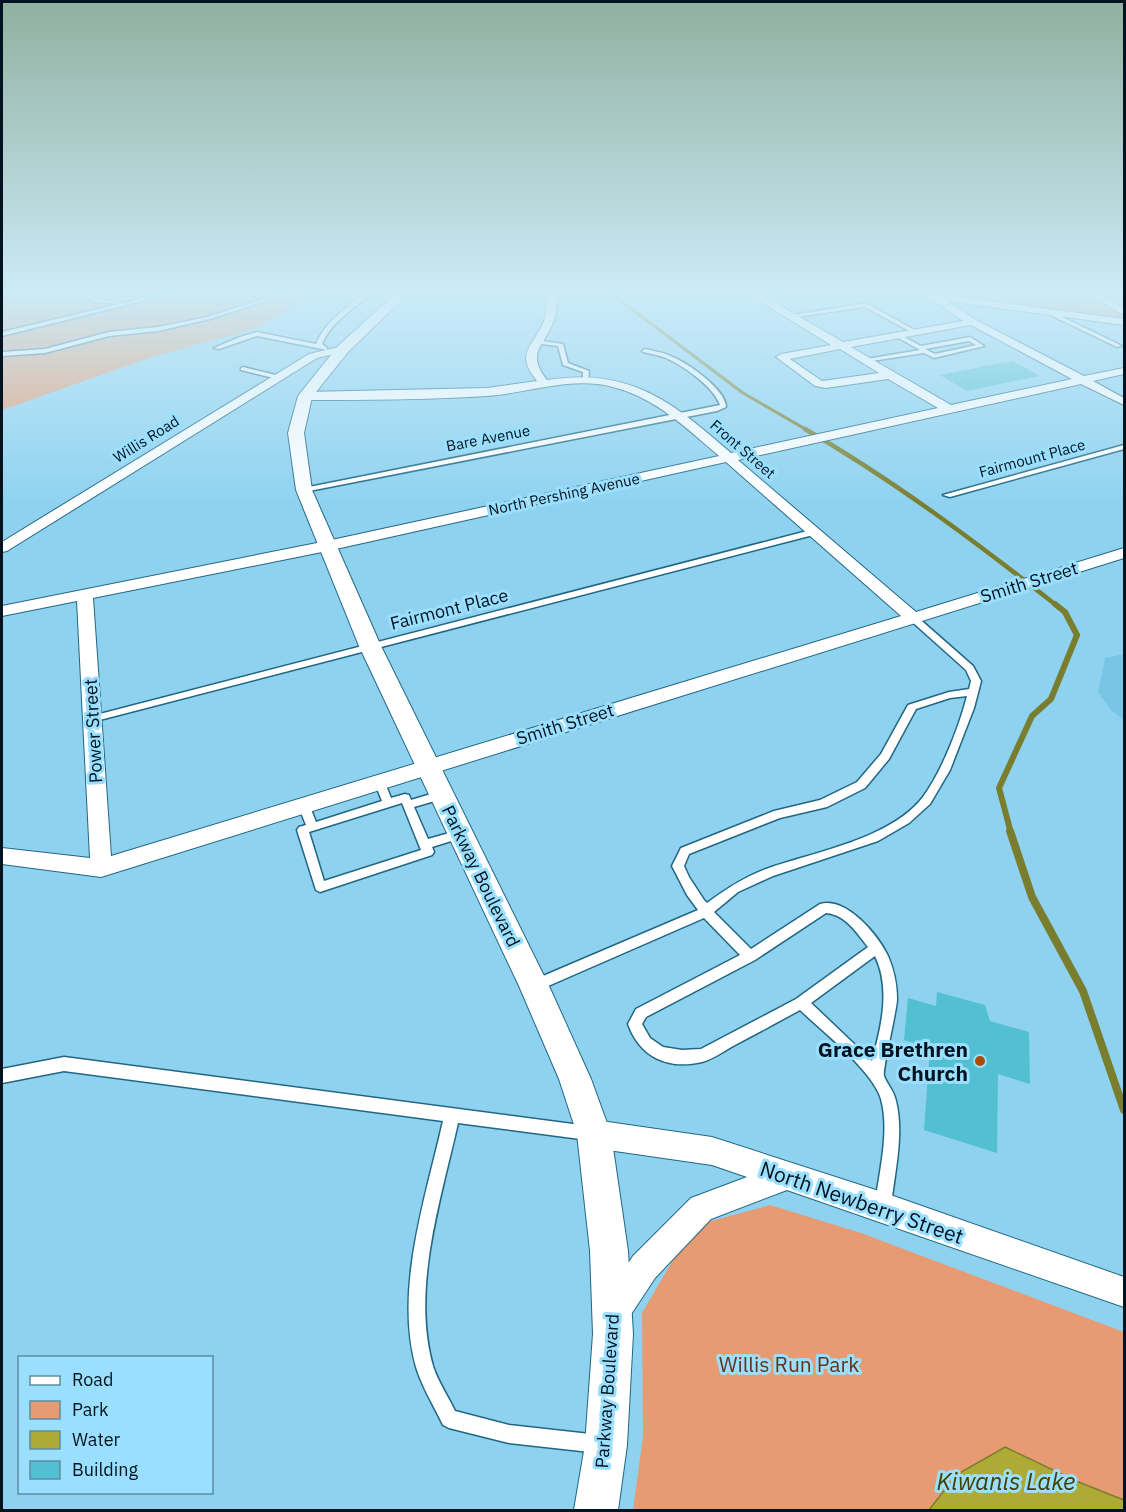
<svg xmlns="http://www.w3.org/2000/svg" width="1126" height="1512" font-family="'IBM Plex Sans',sans-serif">
<style>
.built{fill:#7ac5e6}
.green{fill:#e79b73}
.water{fill:#adab35;stroke:#797d2e;stroke-width:1.5}
.lines{fill:none;stroke-linecap:round;stroke-linejoin:round}
.stream-far3{stroke:#797d2e;stroke-width:3}
.stream-far2{stroke:#797d2e;stroke-width:4.5}
.stream-far1{stroke:#797d2e;stroke-width:6}
.stream{stroke:#797d2e;stroke-width:8}
.building{fill:#52c0d0}
.service-casing{stroke:#216783;stroke-width:3}
.minor-casing{stroke:#216783;stroke-width:2}
.tertiary-casing{stroke:#216783;stroke-width:2}
.service{fill:#fff;fill-rule:evenodd}
.minor{fill:#fff;fill-rule:evenodd}
.tertiary{fill:#fff;fill-rule:evenodd}
.poi-dot{fill:#ab4b00;stroke:#9bdffe;stroke-width:2}
.labels{text-anchor:middle;dominant-baseline:central;stroke-width:6;stroke-linejoin:round;paint-order:stroke}
.far-street-label{font-size:15px;fill:#00131e;stroke:#9bdffe}
.street-label{font-size:18px;fill:#00131e;stroke:#9bdffe}
.near-poi-label{font-size:21px;font-weight:bold;fill:#00131e;stroke:#9bdffe;text-anchor:end}
.near-street-label{font-size:21px;fill:#00131e;stroke:#9bdffe}
.near-park-label{font-size:21px;fill:#653419;stroke:#9bdffe}
.near-water-label{font-size:24px;font-style:italic;fill:#424000;stroke:#9bdffe}
</style>
<rect width="100%" height="100%" fill="#8ed2f0"/>
<path class="built" d="M1124 654V720L1111 710 1098 692 1105 658Z"/>
<g class="green">
<path d="M2 295H314L257 328 152 357 2 410Z"/>
<path d="M1001 295H1094L1124 316V321L969 298Z"/>
<path d="M770 1205 861 1233 1124 1332V1510H633L643 1436 642 1313 693 1226Z"/>
</g>
<path class="water" d="M1005 1447 1076 1481 1124 1500V1510H929L956 1475Z"/>
<g class="lines">
<path class="stream-far3" d="M613 295 743 393 807 430"/>
<path class="stream-far2" d="M805 429C893 480 976 542 1056 605"/>
<path class="stream-far1" d="M1011 833 999 788 1032 716 1051 699 1077 635 1065 612 1055 604"/>
<path class="stream" d="M1010 831 1032 897 1083 991 1124 1110"/>
</g>
<g class="building">
<path d="M1012 361 1040 376 967 391 940 375Z"/>
<path d="M937 992 985 1005 990 1021 1029 1032 1030 1084 998 1074 997 1153 924 1130 930 1048 904 1040 908 998 936 1006Z"/>
</g>
<g class="lines">
<defs>
<g id="service">
<path d="M84 295H90L95 299 121 302 118 304 92 301Z"/>
<path d="M157 295H166L2 336V332Z"/>
<path d="M275 295H283L210 319 158 331 109 336 45 353 2 356V352L45 349 109 332 158 327 207 317Z"/>
<path d="M363 295H369C352 311 331 322 322 344L327 348V350L257 336 219 349 214 348 240 337 257 332 316 344C325 322 345 309 363 295Z"/>
<path d="M866 303 918 332 913 333 865 307 790 318 787 316Z"/>
<path d="M1042 309H1046L1122 346 1117 347 1042 311Z"/>
<path d="M897 333 921 346 970 337 984 346 934 358 924 353 865 362 864 361 867 359 920 350 895 336 894 335ZM969 341 976 345 935 354 925 349Z"/>
<path d="M536 340 563 344 568 363 589 371 588 382 583 381V372L563 365 558 346 534 343 533 342Z"/>
<path d="M645 349C653 351 661 352 668 355 685 361 726 389 726 407L717 411 304 492 300 490 304 488 720 405C714 387 684 366 666 358 659 355 651 354 643 352L642 351Z"/>
<path d="M243 367 280 376 281 377 278 379 241 370V368Z"/>
<path d="M1124 445V449L950 497 943 495Z"/>
<path d="M811 530H814L818 532 817 534 92 722 87 719 92 716Z"/>
<path d="M912 614 915 615 973 666 981 681 974 708 950 770 930 804 909 823 878 841 773 876 738 892 714 912 751 949 820 904C846 896 878 935 888 956 894 970 897 984 897 1000 896 1014 882 1071 884 1076 887 1084 894 1091 896 1101 904 1134 895 1171 891 1205L889 1211 883 1213 877 1211 875 1205C879 1172 890 1132 881 1099 873 1071 821 1030 800 1010 778 1022 756 1034 735 1045 724 1051 713 1059 702 1062 667 1070 640 1057 628 1024L636 1009 740 955 704 918 539 990 534 992 529 990 527 986 529 982 698 910 687 895 672 866 681 848 774 811 820 800 857 782 881 754 908 705 949 692 969 689 971 681 966 670 909 619V615ZM967 696C959 727 942 771 923 797 891 839 814 852 766 869 744 877 726 889 707 903L704 900 689 877 684 866 689 854 780 818 827 807 865 788 889 759 916 709 950 698ZM826 913C846 915 856 932 868 947L796 999 701 1049 682 1050 663 1047 650 1038 642 1024 646 1017 755 960ZM875 956C891 989 881 1028 872 1061L811 1003Z"/>
<path d="M379 777 383 778 391 798 405 794 409 795 411 800 441 791 445 792 446 795 445 798 414 807 428 839 460 830 464 831 466 834 464 837 432 847 434 852 432 855 320 892 316 890 297 830 299 827 306 825 298 805 300 802H308L316 822 382 801 374 781 375 778ZM402 803 421 850 324 881 309 832Z"/>
<path d="M64 1057 588 1126 593 1128 595 1133 593 1138 588 1140 458 1123C441 1199 411 1289 433 1366 438 1382 448 1396 455 1411L509 1425 599 1435 606 1437 608 1444 606 1451 599 1453 509 1443 449 1428 443 1425C434 1406 422 1387 416 1367 394 1289 426 1197 443 1121L64 1071 2 1083V1069Z"/>
</g>
<g id="minor">
<path d="M542 295H552L557 301C556 307 556 314 554 320 545 346 525 352 547 380 631 367 672 402 731 453L938 408 888 379 826 388 815 386 776 357 781 354 831 345 750 295H762L843 342 963 321 926 295H945L1124 319V325L947 301 976 320 1084 376 1124 368V374L1093 381 1124 398V405L1081 384 738 460 916 612 1124 548V558L101 877 2 864V848L90 858 77 601 2 616V606L327 541 719 456C686 428 656 398 613 387 571 376 529 393 487 396 427 400 366 400 305 400L299 396 305 392 487 388 537 381C514 353 533 347 544 321 546 315 546 307 547 301ZM971 325 1072 379 951 405 851 347ZM840 349 879 373 822 381 790 359ZM726 462 901 616 111 856 93 598 327 551Z"/>
<path d="M1089 295H1101L1124 308V315Z"/>
<path d="M343 346 347 347V351L317 358 7 551 2 552V542L309 354Z"/>
<path d="M594 1120 712 1137 882 1192 1124 1277V1307L787 1190 711 1219 655 1278 626 1322 615 1327 604 1322 599 1311 604 1300 633 1256 691 1198 747 1177 712 1165 594 1148 584 1144 580 1134 584 1124Z"/>
</g>
<path id="tertiary" d="M394 295H407L348 352 312 397 304 433 312 490 381 646 549 986 591 1079 611 1134 628 1251 633 1334 627 1445 618 1510H574L585 1445 593 1334 590 1251 577 1134 559 1079 519 986 359 646 296 490 288 433 298 396 338 346Z"/>
</defs>
<use href="#service" class="service-casing"/>
<use href="#minor" class="minor-casing"/>
<use href="#tertiary" class="tertiary-casing"/>
<use href="#service" class="service"/>
<use href="#minor" class="minor"/>
<use href="#tertiary" class="tertiary"/>
</g>
<linearGradient id="sky" x2="0" y2="1"><stop stop-color="#90b0a0"/><stop offset="0.58" stop-color="#ccebf8"/><stop offset="1" stop-color="#ccebf8" stop-opacity="0"/></linearGradient>
<rect width="1126" height="507" fill="url(#sky)"/>
<circle class="poi-dot" cx="980" cy="1061" r="6"/>
<g class="labels">
<g class="far-street-label">
<text transform="translate(488 438) rotate(-11)">Bare Avenue</text>
<text transform="translate(146 439) rotate(-32)">Willis Road</text>
<text transform="translate(743 449) rotate(41)">Front Street</text>
<text transform="translate(1032 458) rotate(-15)">Fairmount Place</text>
<text transform="translate(564 494) rotate(-12)">North Pershing Avenue</text>
</g>
<g class="street-label">
<text transform="translate(1029 582) rotate(-17)">Smith Street</text>
<text transform="translate(449 609) rotate(-14)">Fairmont Place</text>
<text transform="translate(565 724) rotate(-17)">Smith Street</text>
<text transform="translate(93 731) rotate(-93)">Power Street</text>
<text transform="translate(481 876) rotate(64)">Parkway Boulevard</text>
<text transform="translate(607 1391) rotate(-86)">Parkway Boulevard</text>
</g>
<g class="near-poi-label">
<text x="968" y="1049">Grace Brethren<tspan x="968" dy="24">Church</tspan></text>
</g>
<g class="near-street-label">
<text transform="translate(862 1202) rotate(19)">North Newberry Street</text>
</g>
<g class="near-park-label">
<text x="789" y="1364">Willis Run Park</text>
</g>
<g class="near-water-label">
<text x="1006" y="1481">Kiwanis Lake</text>
</g>
</g>
<rect width="1126" height="1512" fill="none" stroke="#00131e" stroke-width="6"/>
<rect x="18" y="1356" width="195" height="138" fill="#9bdffe" stroke="#5d8da4" stroke-width="1.5"/>
<rect x="30" y="1376" width="30" height="9" fill="#ffffff" stroke="#5d8da4" stroke-width="1.5"/>
<text x="72" y="1386" font-size="18" fill="#00131e">Road</text>
<rect x="30" y="1401" width="30" height="18" fill="#e79b73" stroke="#5d8da4" stroke-width="1.5"/>
<text x="72" y="1416" font-size="18" fill="#00131e">Park</text>
<rect x="30" y="1431" width="30" height="18" fill="#adab35" stroke="#5d8da4" stroke-width="1.5"/>
<text x="72" y="1446" font-size="18" fill="#00131e">Water</text>
<rect x="30" y="1461" width="30" height="18" fill="#52c0d0" stroke="#5d8da4" stroke-width="1.5"/>
<text x="72" y="1476" font-size="18" fill="#00131e">Building</text>
</svg>
